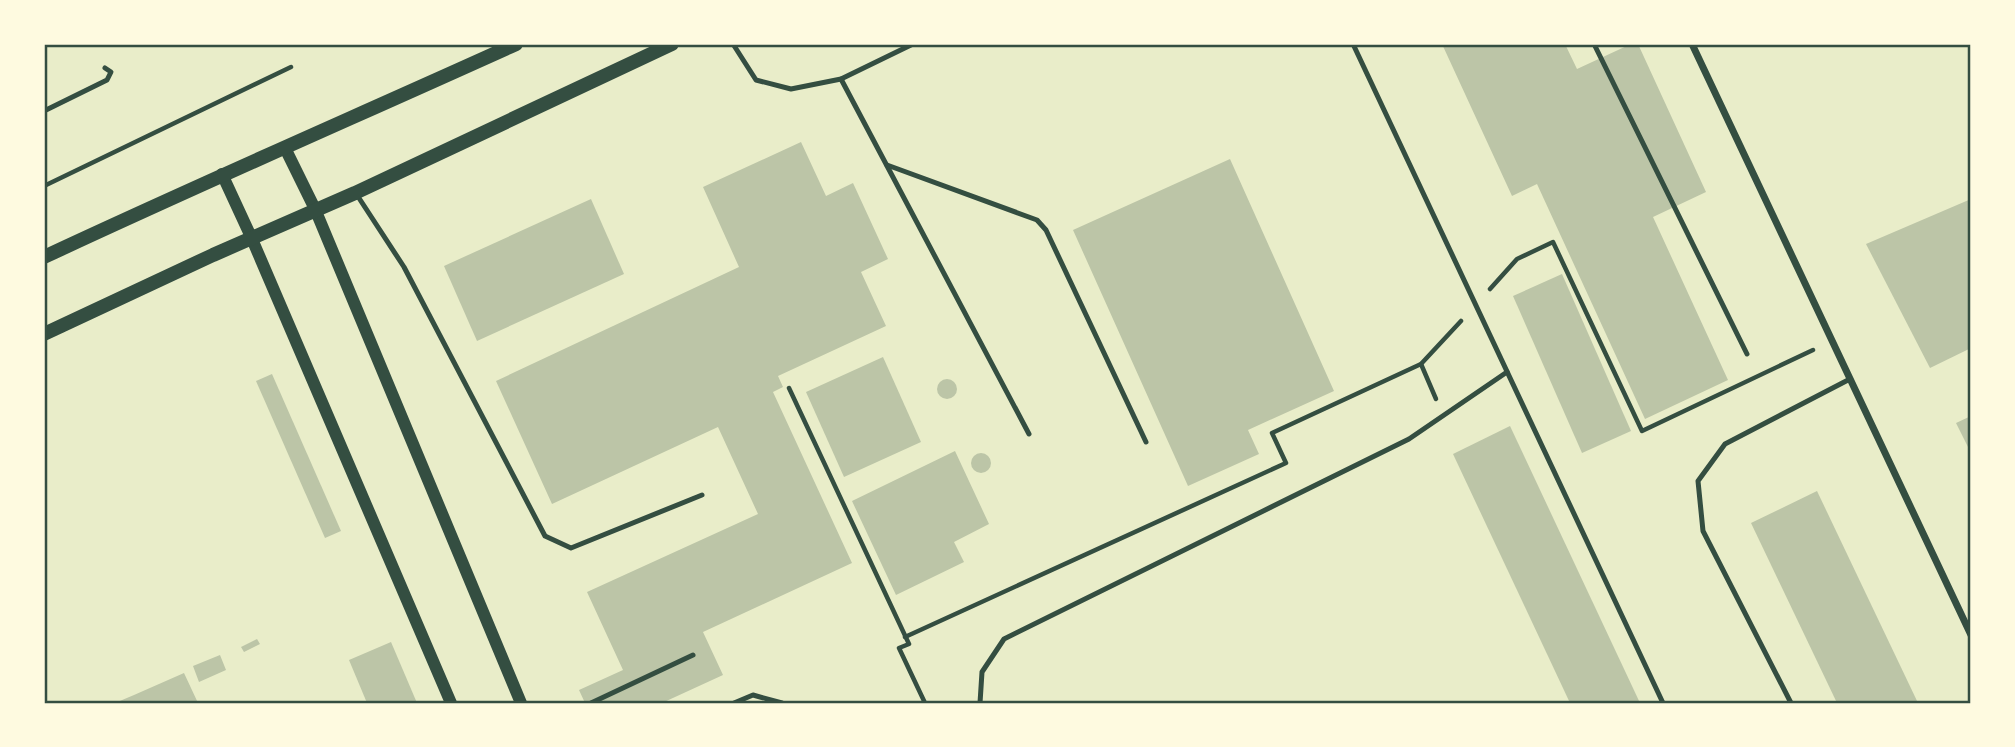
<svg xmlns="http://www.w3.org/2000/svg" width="2015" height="747" font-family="'Noto Sans',sans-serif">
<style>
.building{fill:#bcc5a7}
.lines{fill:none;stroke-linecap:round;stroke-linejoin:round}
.path{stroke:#344e41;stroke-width:4.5}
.service{stroke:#344e41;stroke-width:5}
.minor{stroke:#344e41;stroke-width:7}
.tertiary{stroke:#344e41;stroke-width:12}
.secondary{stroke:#344e41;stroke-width:14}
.neatline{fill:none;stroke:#344e41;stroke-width:2.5}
</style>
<rect width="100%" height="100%" fill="#e9edc9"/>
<g class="building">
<path d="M1442 44H1565L1577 69 1631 44H1638L1706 192 1653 217 1728 380 1645 419 1537 184 1512 196Z"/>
<path d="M801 142 826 196 853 183 888 259 861 272 886 326 778 376 783 387 773 392 852 563 703 632 723 675 662 703H585L579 690 623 670 587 592 758 514 718 427 552 504 496 381 739 267 703 187Z"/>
<path d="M1230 159 1334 391 1248 430 1259 454 1188 486 1073 230Z"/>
<path d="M591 199 624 274 477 341 444 266Z"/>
<path d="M1971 199V348L1930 368 1866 244Z"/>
<path d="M1562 274 1631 431 1582 453 1513 296Z"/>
<path d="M883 357 921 442 844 477 806 392Z"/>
<path d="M272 374 341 531 325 538 256 381Z"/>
<circle cx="947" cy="389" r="10"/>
<path d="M1971 416V453L1956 423Z"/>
<path d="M1510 426 1640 703H1570L1453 454Z"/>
<path d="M955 451 989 524 954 542 964 562 896 595 852 501Z"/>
<circle cx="981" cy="463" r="10"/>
<path d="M1817 491 1918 703H1837L1751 523Z"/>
<path d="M257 639 260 644 244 652 241 647Z"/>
<path d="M391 642 417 703H367L349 660Z"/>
<path d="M220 655 226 670 199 682 193 666Z"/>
<path d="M184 673 198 703H115L134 695Z"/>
</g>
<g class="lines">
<g class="path">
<path d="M44 186 291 67"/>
<path d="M1490 289 1517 259 1553 242 1642 431 1813 350"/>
<path d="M1421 364 1436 399"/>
<path d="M789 388 909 644 899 648 925 703"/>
<path d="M905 637 1286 463 1272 433 1421 364 1461 321"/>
</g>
<g class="service">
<path d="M733 44 756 80 791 89 841 79 913 44"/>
<path d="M1353 44 1663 703"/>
<path d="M1594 44 1747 354"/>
<path d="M841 79 1029 434"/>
<path d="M44 111 107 80 111 72 105 68"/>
<path d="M887 165 1037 220 1046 230 1146 442"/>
<path d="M357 195 404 267 545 536 571 548 702 495"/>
<path d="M591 703 693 655"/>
<path d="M734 703 753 695 782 703"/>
<path d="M980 703 982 672 1004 639 1409 439 1507 372"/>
<path d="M1791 703 1703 531 1698 481 1725 444 1850 379"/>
</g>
<path class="minor" d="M1692 44 1971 635"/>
<g class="tertiary">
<path d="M285 148 315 209 521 703"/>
<path d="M222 174 252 239 451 703"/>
</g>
<g class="secondary">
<path d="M44 257C200 184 359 115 516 44"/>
<path d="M44 334 213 255 355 193 672 44"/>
</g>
</g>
<rect width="2015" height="747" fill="none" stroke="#fefae0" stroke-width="91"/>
<rect x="46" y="46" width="1923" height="656" class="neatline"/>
</svg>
